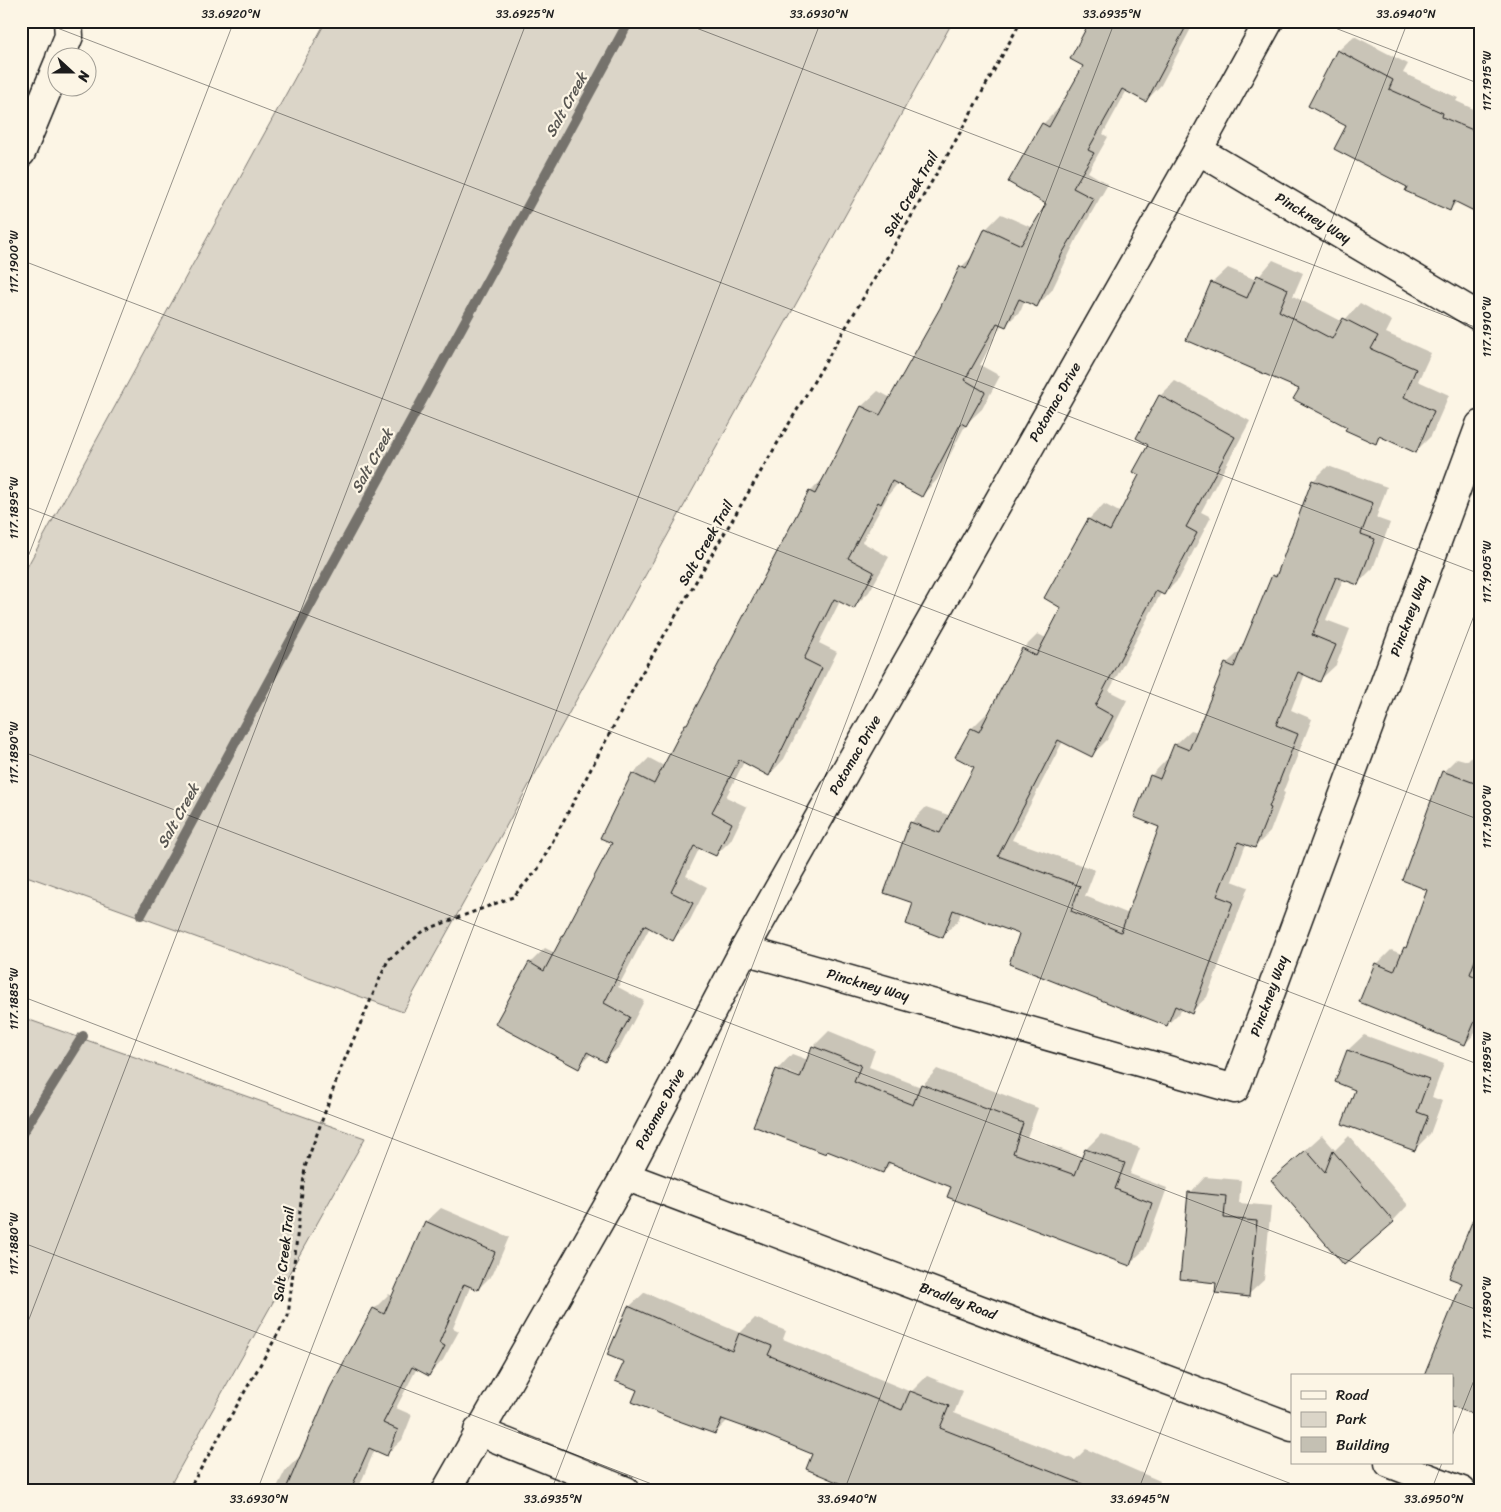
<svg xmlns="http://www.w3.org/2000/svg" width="1501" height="1512" font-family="Sriracha,sans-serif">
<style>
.green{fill:#dbd5c8;stroke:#7c7872}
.shadow{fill:#0003;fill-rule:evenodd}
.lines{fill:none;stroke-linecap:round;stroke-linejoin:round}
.stream{stroke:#75726c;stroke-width:10}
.building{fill:#c4c0b3;stroke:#1c1c1c}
.minor-casing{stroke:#1c1c1c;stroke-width:31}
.tertiary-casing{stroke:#1c1c1c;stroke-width:31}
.path{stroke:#1c1c1c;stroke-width:3;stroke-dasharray:4 4;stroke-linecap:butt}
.minor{stroke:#fcf5e5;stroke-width:28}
.tertiary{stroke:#fcf5e5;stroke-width:28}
.ticks{fill:none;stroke:#1c1c1c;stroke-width:1;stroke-opacity:0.45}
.labels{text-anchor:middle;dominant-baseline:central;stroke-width:4.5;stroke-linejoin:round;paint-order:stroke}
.street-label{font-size:14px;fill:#1c1c1c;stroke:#fcf5e5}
.water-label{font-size:15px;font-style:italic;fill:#575551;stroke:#fcf5e5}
.neatline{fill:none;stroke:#1c1c1c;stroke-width:2}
.ticks-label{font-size:12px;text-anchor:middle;fill:#1c1c1c}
</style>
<rect width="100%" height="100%" fill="#fcf5e5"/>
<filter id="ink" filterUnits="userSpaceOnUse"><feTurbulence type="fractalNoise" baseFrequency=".02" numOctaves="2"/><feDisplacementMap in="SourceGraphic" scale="10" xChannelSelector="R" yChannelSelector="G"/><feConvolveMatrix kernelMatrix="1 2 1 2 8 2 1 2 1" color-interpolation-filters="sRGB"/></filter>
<g filter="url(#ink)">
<g class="green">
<path d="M326 21H953L403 1012 21 874V578Z"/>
<path d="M21 1017 365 1138 167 1491H21Z"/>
</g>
<g class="shadow">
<path d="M1095 21H1195L1161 85 1146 101 1127 90 1103 134 1108 137 1088 172 1108 184 1077 238 1052 290 1037 306 1025 300 1021 310 1005 326 1002 324 980 365 1000 376 982 409 966 424 937 480 922 495 898 483 889 494 862 542 889 557 869 592 853 608 840 601 819 643 837 652 784 759 769 775 744 762 726 797 747 807 731 840 716 855 700 847 686 876 707 887 688 924 673 939 650 927 618 987 644 1001 621 1045 605 1060 592 1053 578 1067 530 963 545 948 555 953 614 843 602 837 633 774 649 758 664 766 686 724 692 719 810 492 827 475 862 406 878 391 891 398 941 308 961 267 974 255 986 229 1001 214 1033 228 1048 203 1043 124 1058 109 1060 110 1085 65Z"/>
<path d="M1354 36 1408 64 1403 73 1458 98 1456 101 1480 112V161L1465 194 1450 209 1409 186 1347 125 1338 51Z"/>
<path d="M1273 260 1303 273 1293 296 1343 322 1360 303 1392 321 1386 333 1431 353 1418 381 1449 395 1431 436 1416 451 1382 436 1376 442 1348 427 1301 388 1212 283 1228 268 1256 280Z"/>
<path d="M1175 381 1250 421 1201 512 1211 517 1179 579 1164 594 1161 593 1109 691 1127 700 1107 740 1091 756 1063 741 1012 840 1095 870 1085 896 1129 914 1161 826 1151 776 1166 760 1169 761 1175 745 1191 730 1198 732 1226 664 1242 649 1273 576 1281 568 1313 481 1328 466 1387 487 1376 518 1390 523 1373 568 1358 583 1344 578 1326 620 1350 629 1336 665 1320 680 1305 674 1291 710 1312 719 1283 792 1285 793 1270 832 1255 847 1246 844 1232 881 1248 887 1207 997 1191 1012 1183 1009 1167 1025 1021 933 961 912 958 921 942 936 915 903 911 823 926 807 951 816 976 766 957 757 972 728 987 713 989 714 1023 649 1038 634 1046 638 1063 607 1089 519 1104 504 1121 513 1140 475 1150 444 1160 396Z"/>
<path d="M1480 681V697L1474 695Z"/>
<path d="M1480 748V1028L1465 1044 1377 964 1391 950 1402 954 1408 945 1429 889 1443 772 1457 758 1468 761Z"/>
<path d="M829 1031 875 1050 869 1067 921 1087 937 1069 1038 1108 1027 1137 1083 1157 1086 1149 1101 1134 1140 1148 1130 1174 1167 1188 1145 1249 1129 1264 892 1162 883 1172 828 1150 826 1153 777 1070 792 1054 808 1060 813 1047ZM783 1070 806 1079 805 1082 783 1073Z"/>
<path d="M1364 1035 1444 1064 1432 1097 1442 1101 1430 1134 1415 1149 1357 1089 1337 1082 1348 1050Z"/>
<path d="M1322 1135 1335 1150 1349 1136 1408 1205 1393 1221 1272 1180Z"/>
<path d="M1205 1177 1241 1180 1239 1203 1271 1206 1264 1280 1248 1295 1190 1193Z"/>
<path d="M441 1208 509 1237 493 1274 478 1289 471 1285 453 1328 459 1331 443 1360 429 1375 417 1368 396 1408 412 1415 402 1440 387 1454 375 1449 359 1487 366 1491H275L285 1471 299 1457 301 1458 374 1309 389 1294 393 1297 426 1222Z"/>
<path d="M645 1292 740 1333 755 1318 786 1331 783 1339 911 1392 927 1376 963 1391 954 1413 1075 1460 1086 1449 1160 1481 1156 1491H858L808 1469 814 1453 728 1420 715 1433 638 1389 625 1361 629 1307Z"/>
</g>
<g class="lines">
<g class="stream">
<path d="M141 915 629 21"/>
<path d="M21 1135 83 1036"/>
</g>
</g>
<g class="building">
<path d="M1090 21H1189L1146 102 1122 89 1088 150 1094 153 1073 188 1094 199 1062 254 1037 307 1019 299 1006 327 997 323 965 380 985 392 966 426 961 423 922 497 892 481 881 504 878 502 848 558 874 572 854 609 834 599 804 659 822 668 769 776 739 760 712 812 732 823 716 856 694 846 671 892 693 903 673 941 644 925 604 1003 630 1017 605 1062 587 1052 579 1069 495 1024 529 962 544 971 612 843 600 838 632 773 654 784 685 724H687L809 491 815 494 861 406 880 415 940 308 960 266 966 269 985 228 1021 245 1046 204 1008 182 1042 123 1049 127 1083 66 1070 59Z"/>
<path d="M1337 50 1393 80 1389 89 1443 113 1442 117 1480 133V214L1454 201 1450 211 1405 191 1407 187 1334 149 1346 126 1308 106Z"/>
<path d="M1257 275 1288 289 1279 311 1332 339 1343 318 1378 336 1371 349 1416 369 1404 397 1434 411 1416 453 1379 436 1376 444 1345 430 1347 427 1293 399 1299 389 1186 340 1211 282 1247 298Z"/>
<path d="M1159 395 1235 437 1186 527 1197 533 1164 595 1156 591 1095 706 1113 716 1092 757 1058 740 998 856 1080 886 1071 911 1121 932 1159 827 1134 817 1150 775 1160 779 1174 744 1189 750 1225 663 1234 667 1272 575 1276 577 1312 480 1373 503 1361 534 1375 539 1358 585 1336 577 1312 635 1336 645 1320 682 1298 672 1276 725 1298 734 1269 807 1271 808 1255 848 1238 842 1217 896 1233 902 1192 1014 1175 1006 1167 1026 1009 964 1019 934 953 910 943 938 906 924 913 903 884 893 910 822 940 833 974 767 955 757 971 728 979 732 1022 648 1036 656 1061 608 1044 598 1088 519 1110 531 1139 475 1133 472 1148 445 1136 438Z"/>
<path d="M1442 771 1480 785V947L1470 974 1480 979V1009L1465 1045 1359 1002 1375 963 1394 971 1404 947 1406 948 1427 890 1402 880Z"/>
<path d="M812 1046 861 1065 854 1082 913 1105 921 1084 1023 1123 1013 1153 1075 1175 1085 1149 1125 1163 1115 1189 1152 1203 1130 1266 947 1197 951 1187 888 1162 883 1173 827 1151 826 1154 753 1126 776 1069 800 1078Z"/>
<path d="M1347 1050 1429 1079 1417 1112 1428 1116 1415 1151 1342 1124 1355 1090 1335 1082Z"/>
<path d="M1306 1150 1325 1172 1333 1151 1394 1222 1344 1265 1271 1180Z"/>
<path d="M1188 1192 1226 1196 1224 1218 1257 1221 1249 1297 1215 1293 1216 1283 1180 1279Z"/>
<path d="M1479 1205H1480V1417L1452 1406V1376H1424L1462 1283 1449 1278Z"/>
<path d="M425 1221 495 1252 478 1290 464 1284 439 1343 445 1346 429 1376 412 1367 383 1423 398 1430 387 1456 369 1448 350 1491H285L330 1388 373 1308 384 1314Z"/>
<path d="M628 1306 732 1351 739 1333 772 1346 768 1355 902 1410 910 1391 949 1406 940 1428 1095 1489V1491H858L806 1469 812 1454 761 1433 722 1419 715 1434 668 1417 632 1402 637 1390 615 1381 624 1362 607 1355Z"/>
</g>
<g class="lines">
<defs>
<g id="minor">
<path d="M60 58 69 36 68 21"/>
<path d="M1198 150 1480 317"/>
<path d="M21 153 58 64"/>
<path d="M744 950 1235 1089 1480 425"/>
<path d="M478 1431 626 1491"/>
<path d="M446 1491 625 1176 744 950 1198 150 1269 21"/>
</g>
<g id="tertiary">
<path d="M625 1176 1292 1427"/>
<path d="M1389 1463 1462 1491"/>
</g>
</defs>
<use href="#minor" class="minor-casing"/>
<use href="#tertiary" class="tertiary-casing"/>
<path class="path" d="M188 1491 288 1316 305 1167 341 1068 388 960 425 930 513 897 538 869 639 678 951 149 1021 21"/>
<use href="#minor" class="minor"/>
<use href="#tertiary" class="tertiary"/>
</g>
</g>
<path class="ticks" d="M39 21 1480 574M678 21 1480 329M1317 21 1480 84M21 260 1480 820M21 505 1480 1065M21 575 234 21M21 751 1480 1311M21 996 1310 1491M21 1242 670 1491M21 1340 527 21M1452 1436 1480 1365M21 1487 31 1491M257 1491 821 21M551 1491 1115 21M844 1491 1408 21M1138 1491 1480 600M1431 1491 1442 1463"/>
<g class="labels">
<g class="street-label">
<text transform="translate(911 194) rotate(-60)">Salt Creek Trail</text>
<text transform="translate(1313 218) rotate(31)">Pinckney Way</text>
<text transform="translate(1055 402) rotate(-60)">Potomac Drive</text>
<text transform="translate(706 543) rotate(-60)">Salt Creek Trail</text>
<text transform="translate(1409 616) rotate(-70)">Pinckney Way</text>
<text transform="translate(855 755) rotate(-60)">Potomac Drive</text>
<text transform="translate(868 985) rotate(16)">Pinckney Way</text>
<text transform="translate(1269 996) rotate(-70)">Pinckney Way</text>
<text transform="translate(660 1109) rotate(-62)">Potomac Drive</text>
<text transform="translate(284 1254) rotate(-83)">Salt Creek Trail</text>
<text transform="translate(958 1301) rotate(21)">Bradley Road</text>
</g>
<g class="water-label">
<text transform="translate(566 105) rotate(-61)">Salt Creek</text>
<text transform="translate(372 461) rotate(-61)">Salt Creek</text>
<text transform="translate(178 816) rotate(-61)">Salt Creek</text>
</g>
</g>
<rect width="1501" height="1512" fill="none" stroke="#fcf5e5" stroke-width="55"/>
<rect x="1291" y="1374" width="162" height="90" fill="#fcf5e5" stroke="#a29e95"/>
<rect x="1301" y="1391" width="25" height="8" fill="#fcf5e5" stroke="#a29e95"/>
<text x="1336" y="1400" font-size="15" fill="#1c1c1c">Road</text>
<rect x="1301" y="1412" width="25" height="15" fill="#dbd5c8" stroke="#a29e95"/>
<text x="1336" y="1424" font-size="15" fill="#1c1c1c">Park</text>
<rect x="1301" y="1437" width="25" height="15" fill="#c4c0b3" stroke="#a29e95"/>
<text x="1336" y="1450" font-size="15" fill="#1c1c1c">Building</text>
<g transform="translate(72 72) rotate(111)"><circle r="24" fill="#fcf5e5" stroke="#a29e95"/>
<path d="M0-4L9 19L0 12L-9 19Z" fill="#1c1c1c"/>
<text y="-8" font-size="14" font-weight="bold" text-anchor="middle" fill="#1c1c1c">N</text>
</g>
<rect x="28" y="28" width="1446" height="1456" class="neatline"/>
<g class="ticks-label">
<text x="231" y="18">33.6920°N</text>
<text x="525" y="18">33.6925°N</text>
<text x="819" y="18">33.6930°N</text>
<text x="1112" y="18">33.6935°N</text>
<text x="1406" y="18">33.6940°N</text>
<text transform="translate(1487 81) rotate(-90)" y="4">117.1915°W</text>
<text transform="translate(14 262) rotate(-90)" y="4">117.1900°W</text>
<text transform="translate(1487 327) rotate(-90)" y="4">117.1910°W</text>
<text transform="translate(14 508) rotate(-90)" y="4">117.1895°W</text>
<text transform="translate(1487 572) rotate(-90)" y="4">117.1905°W</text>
<text transform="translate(14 753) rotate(-90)" y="4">117.1890°W</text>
<text transform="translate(1487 817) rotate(-90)" y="4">117.1900°W</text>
<text transform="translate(14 999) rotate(-90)" y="4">117.1885°W</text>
<text transform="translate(1487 1063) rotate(-90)" y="4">117.1895°W</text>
<text transform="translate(14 1244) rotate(-90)" y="4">117.1880°W</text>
<text transform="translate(1487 1308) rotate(-90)" y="4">117.1890°W</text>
<text x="259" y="1503">33.6930°N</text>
<text x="553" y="1503">33.6935°N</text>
<text x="847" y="1503">33.6940°N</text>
<text x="1140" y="1503">33.6945°N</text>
<text x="1434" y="1503">33.6950°N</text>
</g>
</svg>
